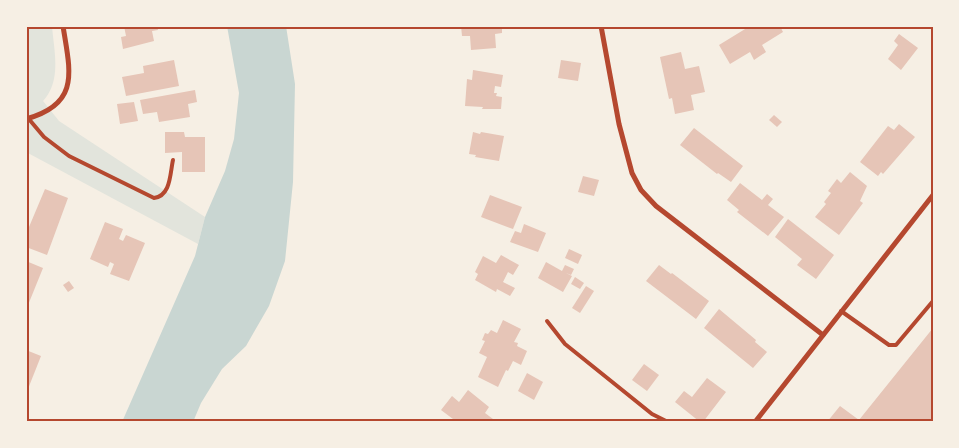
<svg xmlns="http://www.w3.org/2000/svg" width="959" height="448" font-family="Overpass,sans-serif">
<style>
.green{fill:#e2e4dc}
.water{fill:#c9d6d2}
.building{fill:#e6c5b7}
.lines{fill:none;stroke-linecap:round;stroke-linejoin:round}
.service{stroke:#b5482f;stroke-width:4}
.minor{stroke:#b5482f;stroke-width:5}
.neatline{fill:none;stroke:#b5482f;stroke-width:2}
</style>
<rect width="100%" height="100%" fill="#f6efe4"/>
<path class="green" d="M26 26H52C54 51 62 81 43 101L59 121 205 217 198 244 26 152Z"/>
<path class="water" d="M227 26H286L295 84 293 182 285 261 269 306 246 346 222 369 201 403 193 422H122L195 256 205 217 225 171 234 139 239 93Z"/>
<g class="building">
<path d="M124 26H157L158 30 152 31 154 41 123 49 121 37 126 36Z"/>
<path d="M461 26H502V33L495 34 496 48 471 50 470 36H462Z"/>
<path d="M750 26H780L783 32 762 45 766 52 754 60 750 52 730 64 719 45Z"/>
<path d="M899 34 918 48 901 70 888 59 898 45 894 41Z"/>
<path d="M681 52 685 69 699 66 705 92 691 95 694 110 675 114 672 98 669 99 660 57Z"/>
<path d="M174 60 179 86 126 96 122 77 144 73 143 66Z"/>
<path d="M561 60 581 63 578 81 558 78Z"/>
<path d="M473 70 503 75 501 87 495 86 494 93H497L496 96 502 97 501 109H482L483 107 465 106 467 79 472 80Z"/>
<path d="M195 90 197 102 188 104 190 117 159 122 157 112 143 114 140 100Z"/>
<path d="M134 102 138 121 120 124 117 104Z"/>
<path d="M774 115 782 122 777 127 769 120Z"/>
<path d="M899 124 915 137 883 174 881 172 878 176 860 162 888 126 894 130Z"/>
<path d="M694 128 743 166 731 182 718 173 717 174 680 145Z"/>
<path d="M165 132H184L185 137H205V172H182V152L165 153Z"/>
<path d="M473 132 480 134 481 132 504 136 499 161 475 157 476 155 469 154Z"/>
<path d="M850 172 867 186 860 201 863 203 839 235 815 217 826 204 824 202 831 193 828 191 837 179 841 183Z"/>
<path d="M583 176 599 180 594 196 578 192Z"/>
<path d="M740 183 762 200 767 194 773 199 768 205 784 217 768 236 737 212 739 210 727 200Z"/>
<path d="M45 189 68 198 47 255 26 247V228L29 227Z"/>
<path d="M490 195 522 207 513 229 481 217Z"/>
<path d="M788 219 834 255 816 279 797 265 802 259 775 237Z"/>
<path d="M105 222 123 229 119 239 123 241 126 235 145 243 129 281 110 274 114 264 110 262 108 267 90 259Z"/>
<path d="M524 224 546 233 538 252 510 242 515 231 521 233Z"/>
<path d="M569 249 582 255 578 264 565 258Z"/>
<path d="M501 255 519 265 513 275 508 272 503 282 515 288 510 296 497 289 496 292 475 280 478 274 475 272 483 256 496 263Z"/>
<path d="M26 261 43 268 26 310Z"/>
<path d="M546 262 562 271 565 265 574 269 571 275 566 273 572 276 563 292 538 278Z"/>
<path d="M659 265 671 274 672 273 709 301 696 319 646 281Z"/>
<path d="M575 277 584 283 580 289 571 284Z"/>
<path d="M69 281 74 288 68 292 63 285Z"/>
<path d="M586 286 594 291 580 313 572 308Z"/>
<path d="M719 309 756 340 755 342 767 352 753 368 704 328Z"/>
<path d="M503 320 521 329 514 342 518 343 517 346 527 351 521 365 513 361 508 371 506 370 498 387 478 377 487 357 479 353 485 341 482 340 485 333 488 334 491 330 497 333Z"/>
<path d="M933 328V422H827L840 406 859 420Z"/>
<path d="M26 350 41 356 26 394Z"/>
<path d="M644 364 659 375 647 391 632 380Z"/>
<path d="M527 373 543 382 534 400 518 391Z"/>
<path d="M707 378 726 392 703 422H700L675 402 684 391 692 397Z"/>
<path d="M468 390 489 407 485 413 493 419 491 422H457L441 410 452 396 459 402Z"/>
</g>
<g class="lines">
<g class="service">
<path d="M28 118 44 137 69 156 154 198C171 196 170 173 173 160"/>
<path d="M841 311 889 345H896L933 301"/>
<path d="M547 321 565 344 652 414 668 422"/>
</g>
<g class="minor">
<path d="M601 26 619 124 632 173 641 190 656 206 823 335"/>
<path d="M26 119C81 104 70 71 63 26"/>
<path d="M755 422 933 195"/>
</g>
</g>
<rect width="959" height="448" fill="none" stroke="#f6efe4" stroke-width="55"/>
<rect x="28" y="28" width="904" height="392" class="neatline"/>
</svg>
